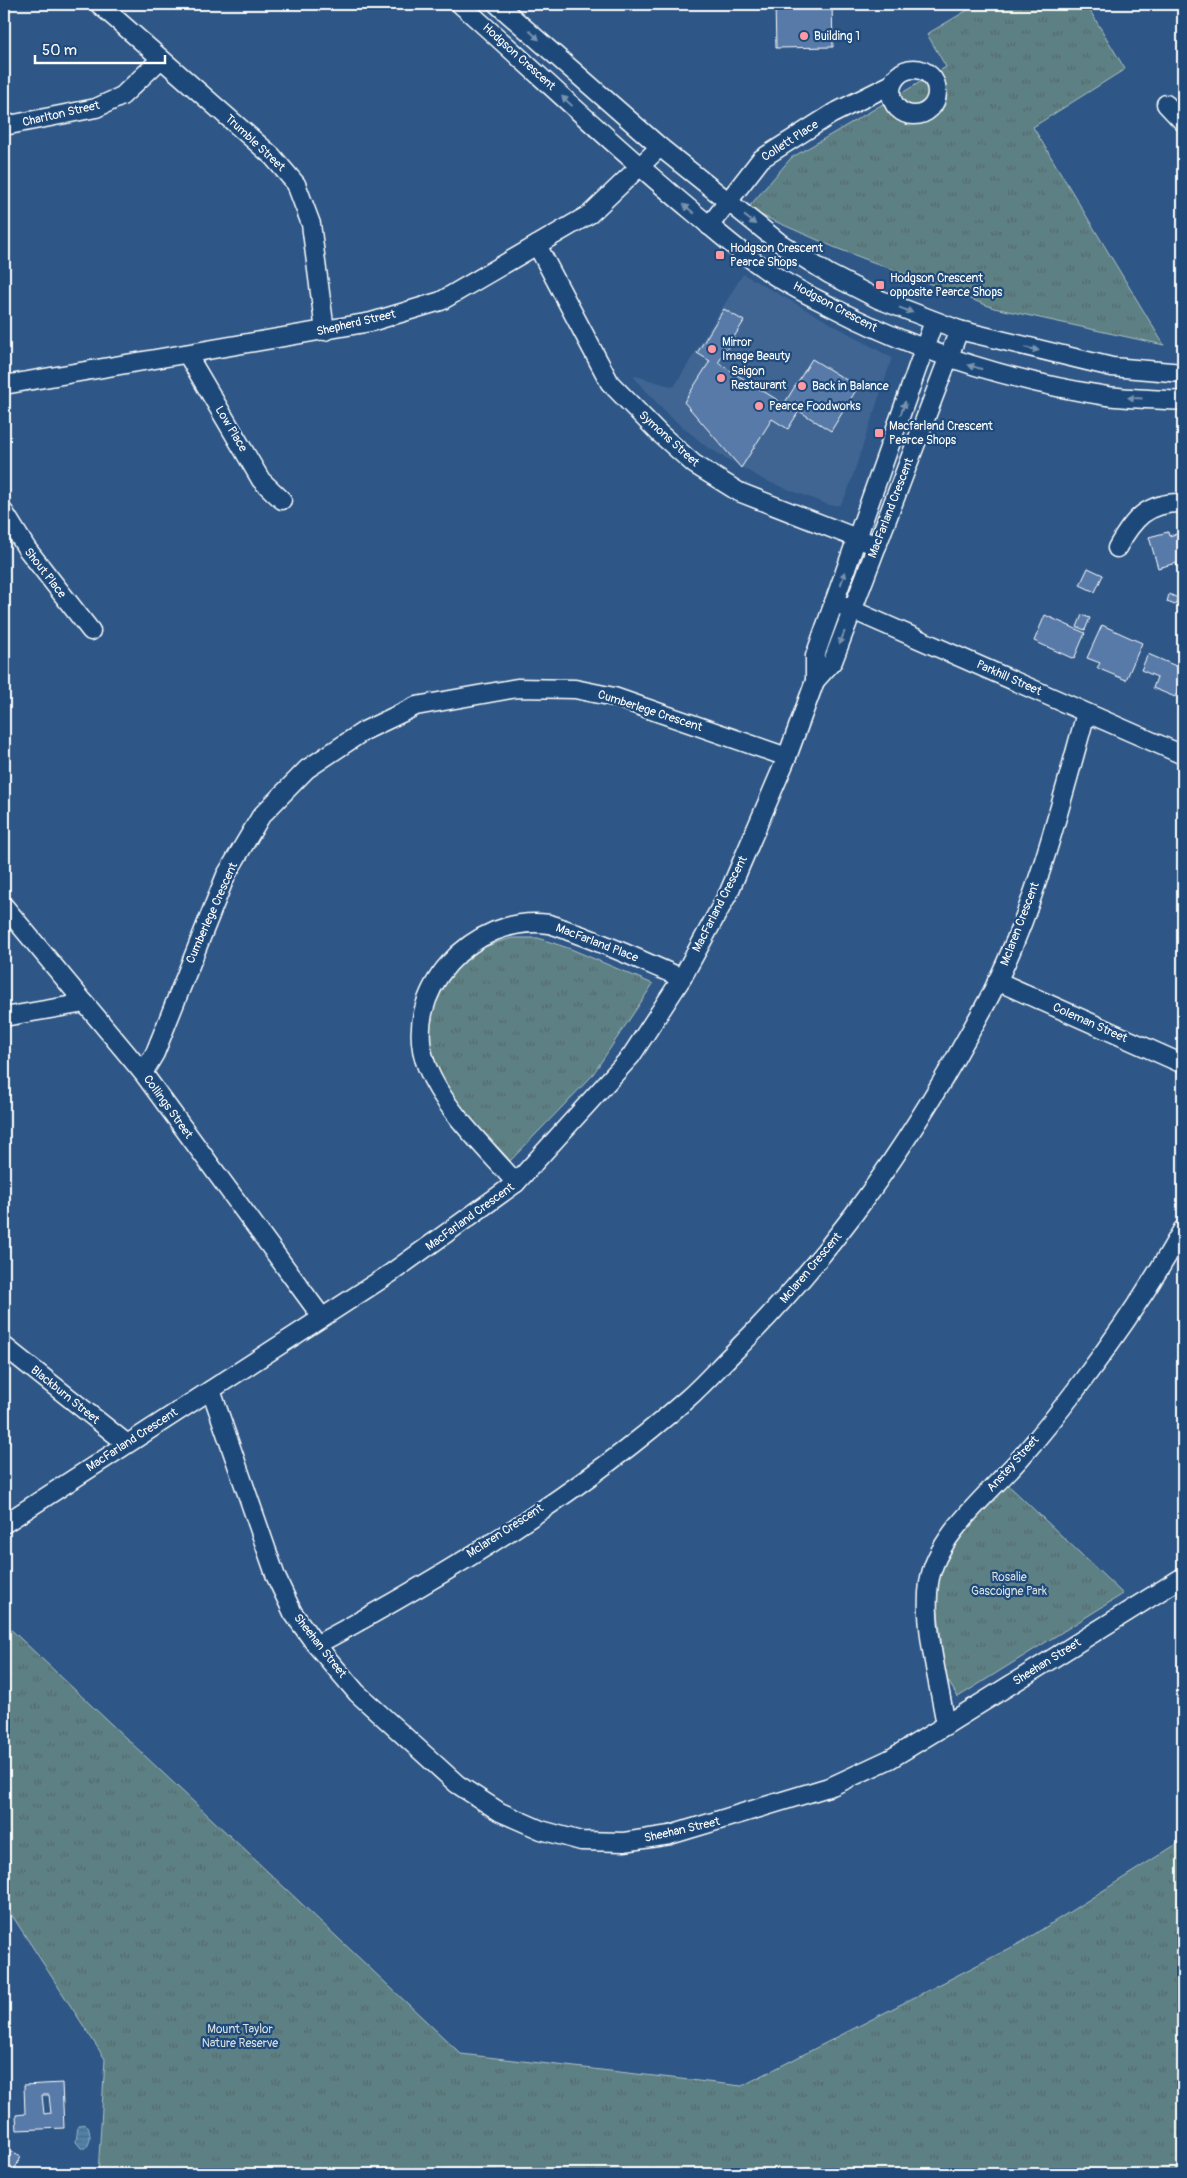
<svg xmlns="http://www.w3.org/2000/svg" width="1187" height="2178" font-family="Pangolin,sans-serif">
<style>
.built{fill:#3f6593}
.park{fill:url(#park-tufts);stroke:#aec0c2}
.water{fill:url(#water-rules);stroke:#96b3ca}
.building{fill:#597aa8;stroke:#fff;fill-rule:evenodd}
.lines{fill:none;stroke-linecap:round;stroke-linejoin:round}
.minor-casing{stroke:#fff;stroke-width:21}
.minor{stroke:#1f4a7a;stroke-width:18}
.oneway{fill:#7992af}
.poi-dot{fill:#ff9aa2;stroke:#1f4a7a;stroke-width:2}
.labels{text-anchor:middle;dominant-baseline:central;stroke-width:4.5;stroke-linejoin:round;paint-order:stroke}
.poi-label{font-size:12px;fill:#fff;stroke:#1f4a7a;text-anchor:start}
.street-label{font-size:12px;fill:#fff;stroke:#1f4a7a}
.park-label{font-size:12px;fill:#d6dfe0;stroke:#1f4a7a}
</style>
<defs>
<pattern id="park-tufts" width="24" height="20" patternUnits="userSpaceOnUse" patternTransform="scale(1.25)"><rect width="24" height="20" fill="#5d8084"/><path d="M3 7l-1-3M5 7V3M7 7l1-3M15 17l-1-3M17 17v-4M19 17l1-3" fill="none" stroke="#55696b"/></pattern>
<pattern id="water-rules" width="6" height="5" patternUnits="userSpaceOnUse" patternTransform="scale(1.25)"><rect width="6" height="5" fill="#5080a6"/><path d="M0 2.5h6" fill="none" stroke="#4e697e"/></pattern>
</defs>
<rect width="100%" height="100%" fill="#2e5787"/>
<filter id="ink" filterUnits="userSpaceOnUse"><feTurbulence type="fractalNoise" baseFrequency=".02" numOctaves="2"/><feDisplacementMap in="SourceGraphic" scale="10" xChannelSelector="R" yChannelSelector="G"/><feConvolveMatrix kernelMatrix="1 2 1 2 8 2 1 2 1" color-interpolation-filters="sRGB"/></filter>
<g filter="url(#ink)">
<path class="built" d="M743 274 892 358 847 493 840 505H829L764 480 707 447 667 414 632 375 674 387Z"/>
<g class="park">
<path d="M978 4H1086L1125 69 1033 127 1164 345 994 308 836 248 747 209 791 158 946 67 927 34Z"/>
<path d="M512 938H538L571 949 653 984 591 1077 510 1161C468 1111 405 1063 438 992 454 959 479 947 512 938Z"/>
<path d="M1005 1482 1123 1594 958 1697 945 1676 935 1585 944 1553Z"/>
<path d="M4 1623 461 2054 742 2086 1022 1942 1183 1840V2174H98L105 2059 4 1903Z"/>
</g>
<path class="water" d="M83 2124 88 2126C90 2134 92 2140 86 2148H81L76 2142 78 2126Z"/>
<g class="building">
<path d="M775 4H832L833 47 776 48Z"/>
<path d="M724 309 744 321 718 363 784 404 812 359 858 387 831 431 799 411 788 429 772 419 741 468 684 402 710 361 697 353Z"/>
<path d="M1168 532 1169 536 1183 532V566L1177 568 1176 563 1158 568 1149 537Z"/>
<path d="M1088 568 1103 575 1095 592 1080 585Z"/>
<path d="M1169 594 1178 598 1175 605 1167 602Z"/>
<path d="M1045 615 1085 633 1074 659 1034 641Z"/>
<path d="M1082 615 1090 618 1085 630 1077 627Z"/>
<path d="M1102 625 1142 643 1126 680 1097 668 1100 663 1087 658Z"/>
<path d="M1148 654 1183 669V678L1175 697 1153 688 1157 677 1141 670Z"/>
<path d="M62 2083 64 2128 17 2130 16 2115 25 2114 24 2085ZM42 2095H49L51 2113 44 2114Z"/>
<path d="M4 2148 21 2157 12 2174H4Z"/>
</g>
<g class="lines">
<defs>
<g id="minor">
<path d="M99 4 272 156 296 184 311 224 325 331"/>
<path d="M460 4C538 73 612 145 692 211 715 230 737 250 762 267 783 283 809 295 832 307 920 353 1009 381 1107 396 1132 399 1158 399 1183 401"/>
<path d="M497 4 660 147 780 243 829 274 878 299 959 330 1112 367 1183 373"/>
<circle cx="914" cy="92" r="23"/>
<path d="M1166 104 1183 122"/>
<path d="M4 126 96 108 122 96 161 59"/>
<path d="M709 226 761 159 832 114 892 84"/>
<path d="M537 245 610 383 659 433 694 464 739 492 877 546"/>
<path d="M187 354 261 480 282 500"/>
<path d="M4 385 371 322 441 301 590 214 660 147"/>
<path d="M4 512 27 549 91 631"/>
<path d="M1117 548C1133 519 1147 502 1183 503"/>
<path d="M834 602 1183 755"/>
<path d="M815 681 833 661 959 330"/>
<path d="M4 906 143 1073 321 1316"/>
<path d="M997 981 1183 1064"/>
<path d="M4 1017 85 1003"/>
<path d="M143 1073 155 1053 226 875 261 816 307 769 364 731 416 706 517 688 575 689 614 697 787 757"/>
<path d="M516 1183C486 1148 444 1110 427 1067 398 993 474 913 549 924 558 926 568 931 577 934 613 947 647 963 682 978"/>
<path d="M4 1346 126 1443"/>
<path d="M211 1390 276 1577 293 1613 316 1645 357 1693 457 1784 500 1812 541 1830 581 1841 624 1842 670 1835 832 1786 890 1759 946 1725 1183 1577"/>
<path d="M4 1524 391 1273 516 1183 631 1056 682 978 729 892 787 757 815 681V656L934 321"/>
<path d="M316 1645C444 1576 578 1495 687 1399 703 1385 717 1369 732 1354 822 1265 892 1169 955 1059 969 1033 985 1008 997 982 1038 897 1061 803 1086 713"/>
<path d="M946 1725C939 1683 923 1625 929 1583 936 1534 994 1490 1024 1454 1044 1431 1063 1407 1081 1383 1118 1334 1153 1282 1183 1229"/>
</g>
</defs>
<use href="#minor" class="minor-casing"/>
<use href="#minor" class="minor"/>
</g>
<defs><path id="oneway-solid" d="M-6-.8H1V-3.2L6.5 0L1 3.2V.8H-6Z" transform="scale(1.25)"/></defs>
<g class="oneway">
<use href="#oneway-solid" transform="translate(534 35) rotate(43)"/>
<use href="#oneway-solid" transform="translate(567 101) rotate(-137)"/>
<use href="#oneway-solid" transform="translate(689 209) rotate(-140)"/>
<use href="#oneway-solid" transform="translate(750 220) rotate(38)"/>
<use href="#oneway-solid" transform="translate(906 310) rotate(21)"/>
<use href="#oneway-solid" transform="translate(1032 349) rotate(13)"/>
<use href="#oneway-solid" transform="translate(975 367) rotate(-163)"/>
<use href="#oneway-solid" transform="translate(1135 398) rotate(-176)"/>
<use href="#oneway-solid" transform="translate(903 408) rotate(-70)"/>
<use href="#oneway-solid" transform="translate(843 578) rotate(-71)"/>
<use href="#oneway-solid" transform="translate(842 638) rotate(111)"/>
</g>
</g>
<g class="poi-dot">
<circle cx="804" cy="36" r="5"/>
<rect x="715" y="250" width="10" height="10" rx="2.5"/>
<rect x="875" y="280" width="10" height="10" rx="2.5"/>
<circle cx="712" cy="349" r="5"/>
<circle cx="721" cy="378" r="5"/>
<circle cx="802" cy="386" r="5"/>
<circle cx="759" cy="406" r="5"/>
<rect x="874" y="428" width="10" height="10" rx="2.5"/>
</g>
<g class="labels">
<g class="poi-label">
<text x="814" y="36">Building 1</text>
<text x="730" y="248">Hodgson Crescent<tspan x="730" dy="14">Pearce Shops</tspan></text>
<text x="890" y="278">Hodgson Crescent<tspan x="890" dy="14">opposite Pearce Shops</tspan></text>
<text x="722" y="342">Mirror<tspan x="722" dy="14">Image Beauty</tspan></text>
<text x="731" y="371">Saigon<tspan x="731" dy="14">Restaurant</tspan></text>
<text x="812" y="386">Back in Balance</text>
<text x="769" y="406">Pearce Foodworks</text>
<text x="889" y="426">Macfarland Crescent<tspan x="889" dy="14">Pearce Shops</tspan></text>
</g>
<g class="street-label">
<text transform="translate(519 57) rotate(42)">Hodgson Crescent</text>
<text transform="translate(61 114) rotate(-13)">Charlton Street</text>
<text transform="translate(790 141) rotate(-33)">Collett Place</text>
<text transform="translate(255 143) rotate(43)">Trumble Street</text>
<text transform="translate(835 307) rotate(28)">Hodgson Crescent</text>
<text transform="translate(356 323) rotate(-13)">Shepherd Street</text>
<text transform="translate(231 429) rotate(59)">Low Place</text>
<text transform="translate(669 439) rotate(42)">Symons Street</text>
<text transform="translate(891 508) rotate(-69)">MacFarland Crescent</text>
<text transform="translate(45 573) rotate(52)">Shout Place</text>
<text transform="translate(1009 678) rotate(24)">Parkhill Street</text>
<text transform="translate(650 711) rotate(18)">Cumberlege Crescent</text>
<text transform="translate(720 904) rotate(-63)">MacFarland Crescent</text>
<text transform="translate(212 913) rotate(-66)">Cumberlege Crescent</text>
<text transform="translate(1020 924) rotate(-69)">Mclaren Crescent</text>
<text transform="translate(597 943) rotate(21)">MacFarland Place</text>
<text transform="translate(1090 1023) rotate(24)">Coleman Street</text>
<text transform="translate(168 1107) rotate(54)">Collings Street</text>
<text transform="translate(470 1217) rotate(-36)">MacFarland Crescent</text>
<text transform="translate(811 1268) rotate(-50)">Mclaren Crescent</text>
<text transform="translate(65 1395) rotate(39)">Blackburn Street</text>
<text transform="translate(132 1440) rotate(-33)">MacFarland Crescent</text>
<text transform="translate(1013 1464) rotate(-48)">Anstey Street</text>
<text transform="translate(505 1531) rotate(-33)">Mclaren Crescent</text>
<text transform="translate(320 1646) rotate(52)">Sheehan Street</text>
<text transform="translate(1047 1662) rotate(-32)">Sheehan Street</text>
<text transform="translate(682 1830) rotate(-13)">Sheehan Street</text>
</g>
<g class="park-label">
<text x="1009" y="1577">Rosalie<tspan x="1009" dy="14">Gascoigne Park</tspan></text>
<text x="240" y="2029">Mount Taylor<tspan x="240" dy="14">Nature Reserve</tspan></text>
</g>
</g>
<rect width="1187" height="2178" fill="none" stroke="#1f4a7a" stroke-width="20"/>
<rect x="10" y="10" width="1167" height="2158" fill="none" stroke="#fff" stroke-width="2" filter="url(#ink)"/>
<path d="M35 55v8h130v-8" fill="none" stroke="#ffffff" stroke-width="2.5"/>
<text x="42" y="55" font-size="15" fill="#ffffff" stroke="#1f4a7a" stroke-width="4" paint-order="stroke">50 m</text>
</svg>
